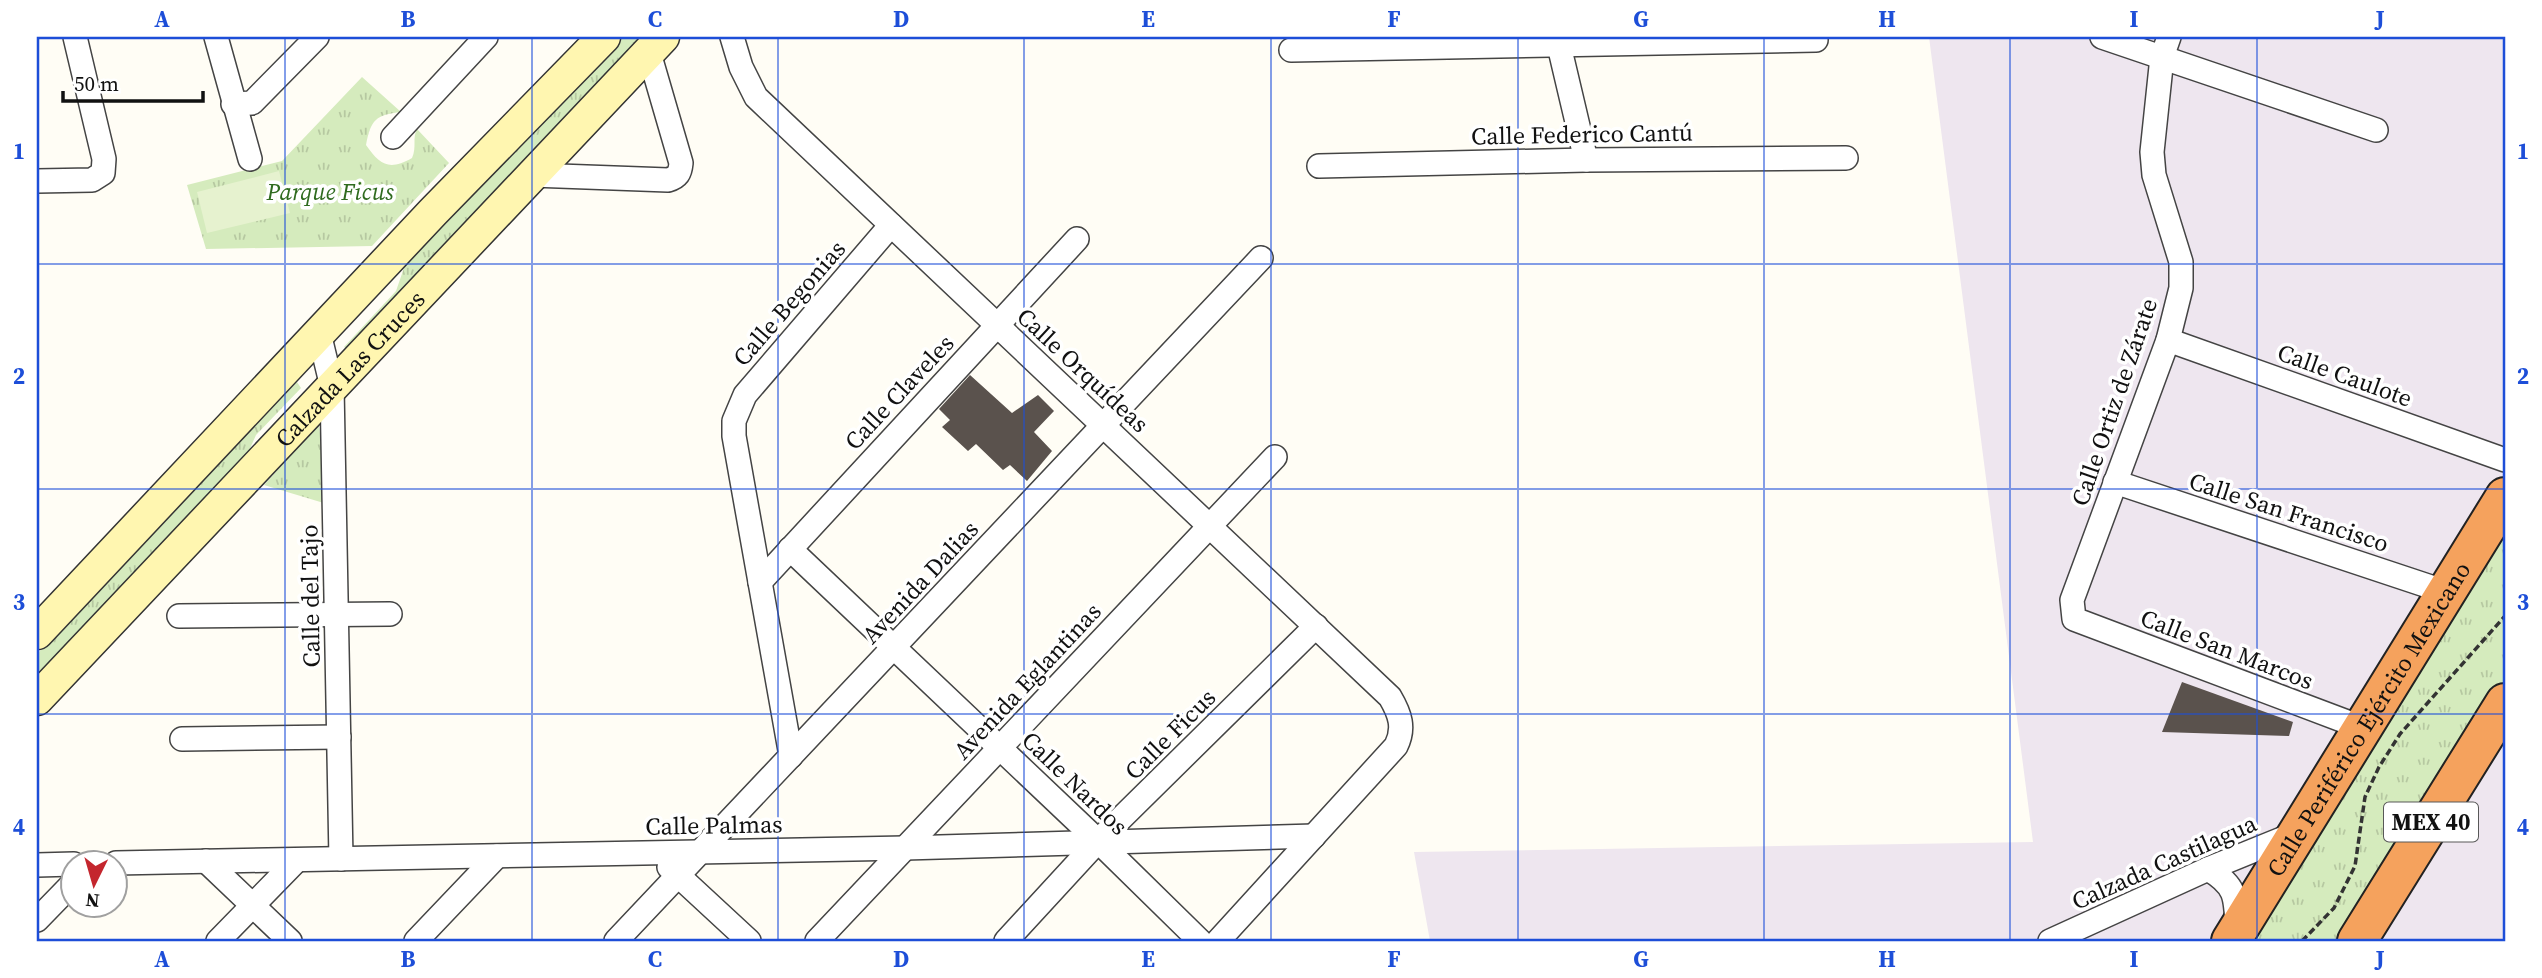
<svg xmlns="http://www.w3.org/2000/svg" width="2542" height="978" font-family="'Source Serif 4',serif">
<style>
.industrial{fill:#eee6ef}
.park{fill:url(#park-tufts)}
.pitch{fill:#e6f2cf}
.building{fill:#5a524d}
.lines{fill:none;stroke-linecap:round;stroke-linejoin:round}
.street-casing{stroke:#444;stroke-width:26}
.secondary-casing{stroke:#333;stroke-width:35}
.highway-casing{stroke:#222;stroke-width:42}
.path{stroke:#333;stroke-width:3.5;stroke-dasharray:7 3.5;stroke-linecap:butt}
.street{stroke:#fff;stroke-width:23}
.secondary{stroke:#fff6b0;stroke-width:32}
.highway{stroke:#f5a25d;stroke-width:38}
.grid{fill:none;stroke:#1d4ed8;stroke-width:2;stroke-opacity:0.55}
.labels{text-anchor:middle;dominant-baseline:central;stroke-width:7;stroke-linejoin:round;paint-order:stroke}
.shield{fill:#fff;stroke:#585858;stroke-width:2}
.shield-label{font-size:23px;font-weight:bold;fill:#111}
.street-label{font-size:24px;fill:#111;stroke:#fff}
.park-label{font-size:24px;font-style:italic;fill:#2f6b1f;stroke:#fff}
.neatline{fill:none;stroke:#1d4ed8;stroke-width:2.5}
.grid-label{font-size:23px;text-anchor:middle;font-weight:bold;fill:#1d4ed8}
</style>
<defs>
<pattern id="park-tufts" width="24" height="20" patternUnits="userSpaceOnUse" patternTransform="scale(1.75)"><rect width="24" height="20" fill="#d5ebbd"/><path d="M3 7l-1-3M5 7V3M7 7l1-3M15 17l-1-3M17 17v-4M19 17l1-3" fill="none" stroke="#b6c8a1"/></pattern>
</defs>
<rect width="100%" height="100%" fill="#fffdf5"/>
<path class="industrial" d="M1929 37H2505V941H1430L1414 852 2033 842Z"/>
<g class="park">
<path d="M621 37H646L350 351 344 347 396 291 405 265Z"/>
<path d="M362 77 401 112C376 115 371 119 366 145 380 165 389 171 412 158 417 147 412 138 417 129L449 163 372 246 206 249 187 185 282 161Z"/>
<path d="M297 382 301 388 256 435 244 462 37 682V654L180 502Z"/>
<path d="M319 424 327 504 264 485Z"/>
<path d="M2505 501V696L2354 941H2232Z"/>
</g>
<path class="pitch" d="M279 171 290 213 207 233 197 192Z"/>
<g class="building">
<path d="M970 375 1012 413 1038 395 1054 411 1034 432 1052 451 1027 481 1010 465 1003 470 976 444 968 451 942 427 950 420 939 409Z"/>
<path d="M2182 682 2293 722 2289 736 2162 732Z"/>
</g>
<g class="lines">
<defs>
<g id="street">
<path d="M216 37 250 159"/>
<path d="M732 37 741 67 756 97 1390 697C1400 714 1405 728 1396 746L1218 941"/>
<path d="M1557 37 1586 160"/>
<path d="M2102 37 2376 130"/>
<path d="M2169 37 2162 57 2152 152 2154 175 2181 262V288L2168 340 2072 600 2074 619 2363 728"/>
<path d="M1291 50 1816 40"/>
<path d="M233 104 252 103 317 37"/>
<path d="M393 137 486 37"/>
<path d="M1319 166 1586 160 1846 158"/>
<path d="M532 175 668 180C678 177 680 173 681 163L649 53"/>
<path d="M37 181 92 180 103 173 104 159 75 37"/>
<path d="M319 333 332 387 341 859"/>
<path d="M2168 340 2505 460"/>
<path d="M2115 482 2446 592"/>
<path d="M790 549 1098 841 1200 941"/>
<path d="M760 582 1077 239"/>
<path d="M179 616 390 614"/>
<path d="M182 739 339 737"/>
<path d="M791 756 734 436V421L745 395 891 225"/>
<path d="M206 861 290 941"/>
<path d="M116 863 905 848 1314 836"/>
<path d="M37 865 74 864"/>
<path d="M669 867 749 941"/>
<path d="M2208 869C2237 886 2236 898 2237 930"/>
<path d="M37 920 74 882"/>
<path d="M218 941 297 860"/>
<path d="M416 941 497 856"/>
<path d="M616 941 1261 258"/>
<path d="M817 941 1275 457"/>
<path d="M1006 941 1098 841 1316 626"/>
<path d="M2050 941 2208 869 2294 834"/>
</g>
<g id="secondary">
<path d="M37 633 433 212 604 37"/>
<path id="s1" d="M37 699 663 37"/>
</g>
<g id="highway">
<path id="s2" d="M2231 941 2505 497"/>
<path d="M2357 941 2505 703"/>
</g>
</defs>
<use href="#street" class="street-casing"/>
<use href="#secondary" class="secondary-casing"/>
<use href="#highway" class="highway-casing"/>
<path class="path" d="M2302 941 2334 908 2355 866 2365 797 2379 767 2400 734 2505 616"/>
<use href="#street" class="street"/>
<use href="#secondary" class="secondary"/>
<use href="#highway" class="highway"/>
</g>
<path class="grid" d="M285 37V941M532 37V941M778 37V941M1024 37V941M1271 37V941M1518 37V941M1764 37V941M2010 37V941M2257 37V941M37 264H2505M37 489H2505M37 714H2505"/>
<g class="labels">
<rect class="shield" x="2384" y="802.5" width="94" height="39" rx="5"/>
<g class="shield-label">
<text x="2431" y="822">MEX 40</text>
</g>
<g class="street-label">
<text transform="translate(1582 134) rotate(-1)">Calle Federico Cantú</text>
<text transform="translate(789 303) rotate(-49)">Calle Begonias</text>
<text stroke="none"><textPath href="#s1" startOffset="455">Calzada Las Cruces</textPath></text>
<text transform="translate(1083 370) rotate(43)">Calle Orquídeas</text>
<text transform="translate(2345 375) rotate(20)">Calle Caulote</text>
<text transform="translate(899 392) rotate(-47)">Calle Claveles</text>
<text transform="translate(2114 402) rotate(-71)">Calle Ortiz de Zárate</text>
<text transform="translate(2289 512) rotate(18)">Calle San Francisco</text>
<text transform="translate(920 582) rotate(-47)">Avenida Dalias</text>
<text transform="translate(310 596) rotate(-91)">Calle del Tajo</text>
<text transform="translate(2227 649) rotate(21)">Calle San Marcos</text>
<text transform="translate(1027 681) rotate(-47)">Avenida Eglantinas</text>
<text stroke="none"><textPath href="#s2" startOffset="261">Calle Periférico Ejército Mexicano</textPath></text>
<text transform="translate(1170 734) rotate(-45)">Calle Ficus</text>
<text transform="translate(1075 783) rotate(44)">Calle Nardos</text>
<text transform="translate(714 825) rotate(-1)">Calle Palmas</text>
<text transform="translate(2164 862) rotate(-24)">Calzada Castilagua</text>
</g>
<g class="park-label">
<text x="330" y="191">Parque Ficus</text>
</g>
</g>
<rect width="2542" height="978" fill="none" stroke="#ffffff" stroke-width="77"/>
<g transform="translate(94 884) rotate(185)"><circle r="33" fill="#ffffff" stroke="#a0a0a0" stroke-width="2"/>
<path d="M0-5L12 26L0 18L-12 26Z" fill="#c4262e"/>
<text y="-10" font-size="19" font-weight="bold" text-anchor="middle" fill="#111111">N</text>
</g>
<path d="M63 91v10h140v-10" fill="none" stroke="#111111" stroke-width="3.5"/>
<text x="74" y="91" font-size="21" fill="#111111" stroke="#ffffff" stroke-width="5" paint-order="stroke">50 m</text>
<rect x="38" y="38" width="2466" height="902" class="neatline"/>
<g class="grid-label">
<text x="162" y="27">A</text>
<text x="408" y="27">B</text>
<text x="655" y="27">C</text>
<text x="901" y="27">D</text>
<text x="1148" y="27">E</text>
<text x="1394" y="27">F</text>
<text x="1641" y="27">G</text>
<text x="1887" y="27">H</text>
<text x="2134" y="27">I</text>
<text x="2380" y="27">J</text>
<text x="19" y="159">1</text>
<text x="2523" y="159">1</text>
<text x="19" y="384">2</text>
<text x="2523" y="384">2</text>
<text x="19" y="610">3</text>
<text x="2523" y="610">3</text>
<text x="19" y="835">4</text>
<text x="2523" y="835">4</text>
<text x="162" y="967">A</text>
<text x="408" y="967">B</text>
<text x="655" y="967">C</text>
<text x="901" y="967">D</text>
<text x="1148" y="967">E</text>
<text x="1394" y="967">F</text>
<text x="1641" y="967">G</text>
<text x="1887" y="967">H</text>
<text x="2134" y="967">I</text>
<text x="2380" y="967">J</text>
</g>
</svg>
